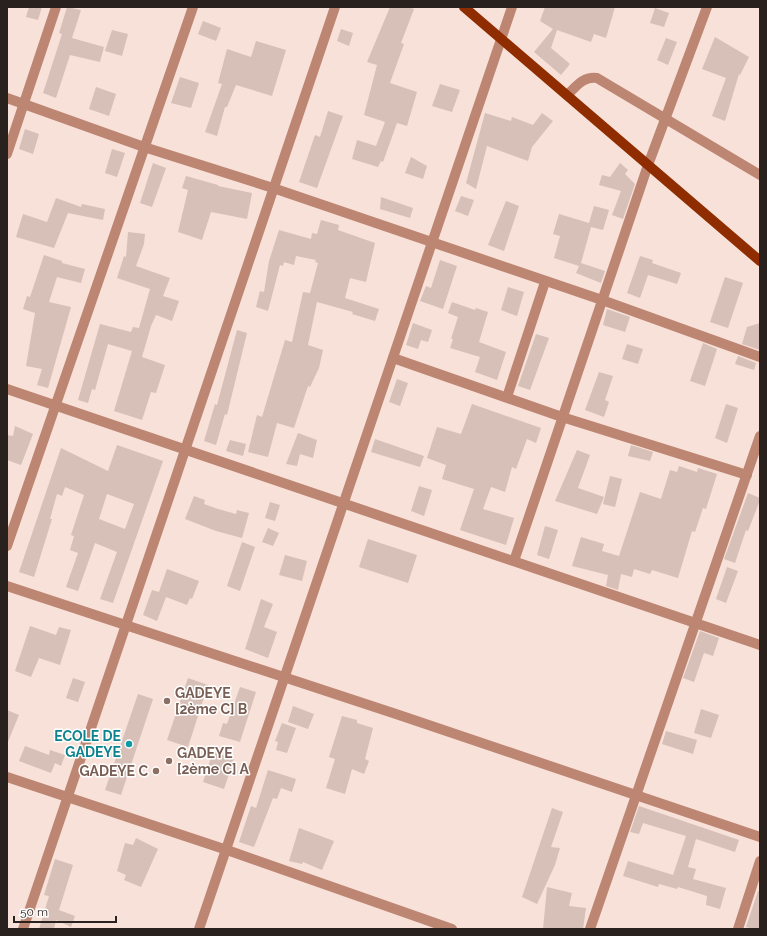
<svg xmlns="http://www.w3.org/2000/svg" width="767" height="936" font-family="Raleway,sans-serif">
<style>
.building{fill:#d6c0b7;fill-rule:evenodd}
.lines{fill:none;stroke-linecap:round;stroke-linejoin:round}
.minor{stroke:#bd8673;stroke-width:10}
.primary{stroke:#8f2d01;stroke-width:10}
.education-dot{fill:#8d6e63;stroke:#fff;stroke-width:1.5}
.culture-dot{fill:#0f9aa8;stroke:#fff;stroke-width:1.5}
.labels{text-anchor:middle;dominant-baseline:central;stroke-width:3;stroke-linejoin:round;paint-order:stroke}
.education-label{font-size:14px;font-weight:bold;fill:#785e54;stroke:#fff;text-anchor:start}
.culture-label{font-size:14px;font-weight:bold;fill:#0d838f;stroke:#fff;text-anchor:end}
</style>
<rect width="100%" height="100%" fill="#f8e1d8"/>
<g class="building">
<path d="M29 7H42L38 20 26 17Z"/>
<path d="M67 7 81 10 72 38 104 47 100 62 70 55 56 98 43 93 62 34 59 33Z"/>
<path d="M390 7H408L414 9 401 43 404 44 390 83 417 92 407 126 397 123 383 162 381 161 378 167 352 159 357 140 376 146 385 122 364 115 377 65 367 62Z"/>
<path d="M545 7H615L606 38 594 34 591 42 557 30 551 48 570 64 561 75 534 52 553 29 540 21Z"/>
<path d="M655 8 669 13 664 27 650 23Z"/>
<path d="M203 21 221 28 216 41 198 34Z"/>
<path d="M341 29 353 33 349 46 337 41Z"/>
<path d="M112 30 128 34 122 56 105 51Z"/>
<path d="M715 37 749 57 740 75 739 74 725 121 712 116 726 78 702 69Z"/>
<path d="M666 38 677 42 668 65 657 60Z"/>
<path d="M256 41 286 50 272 96 236 85 227 107H225L217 136 205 132 222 84 218 83 227 49 251 57Z"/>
<path d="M180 77 199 83 191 108 171 103Z"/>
<path d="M440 84 460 90 452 112 432 106Z"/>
<path d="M96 87 116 94 109 116 89 109Z"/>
<path d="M328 111 343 116 317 188 299 182 315 135 320 137Z"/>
<path d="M485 113 511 121 512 117 533 125 542 113 553 121 532 147 528 161 487 146 476 189 466 183Z"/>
<path d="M25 129 39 134 33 154 19 149Z"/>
<path d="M112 149 125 153 117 177 105 173Z"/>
<path d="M411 157 427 166 423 179 405 173Z"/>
<path d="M153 163 166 168 152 207 140 203Z"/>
<path d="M620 163 628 170 625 174 635 184 623 219 612 215 621 191 599 185 602 175 610 177Z"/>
<path d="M186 176 218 185V186L252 193 247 219 211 212 202 240 178 232 188 190 182 188Z"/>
<path d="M461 196 474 200 468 216 455 211Z"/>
<path d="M381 197 413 208 410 218 380 209Z"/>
<path d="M56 198 81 207 82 204 105 209 103 220 68 213 54 248 16 237 23 214 47 222Z"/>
<path d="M506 201 519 206 504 251 488 245Z"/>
<path d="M594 206 609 210 603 230 591 227 581 263 605 271 601 283 576 273 579 266 554 258 560 236 553 234 559 214 589 223Z"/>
<path d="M321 220 339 225 338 230 375 243 366 282 350 278 345 298 379 309 375 321 352 314 353 312 317 302 308 345 323 350 319 368 310 387 308 386 294 428 277 423 268 457 248 452 257 415 262 417 285 340 292 342 303 292 310 293 318 263 315 262 316 260 296 256 294 265 284 262 283 266 280 265 268 311 256 307 260 291 264 292 269 261 279 230 311 239 312 233 317 234Z"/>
<path d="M128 232 145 234 144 244 136 266 170 278 163 296 179 301 172 321 156 315 151 326 142 357 165 365 156 393 151 392 142 420 114 411 132 351 108 344 95 390 92 389 88 403 78 400 100 324 131 332 133 327 139 328 150 289 117 278 124 256 126 257Z"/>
<path d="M44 255 62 261V263L85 269 81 283 57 277 49 302 71 307 48 388 37 385 42 369 26 366 35 313 23 309 27 296 30 297Z"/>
<path d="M640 256 653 260 652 263 681 273 677 284 648 275 640 298 627 293Z"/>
<path d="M440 260 457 266 443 309 420 301 426 286 431 288Z"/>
<path d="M725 277 743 283 728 328 710 322Z"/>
<path d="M508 287 524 292 517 316 501 310Z"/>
<path d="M452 302 475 310 476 308 488 312 479 342 506 352 497 380 475 372 480 357 450 348 453 339H451L458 317 448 313Z"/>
<path d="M607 309 630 317 625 332 603 325Z"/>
<path d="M413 323 432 330 428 342 421 340 418 349 406 345Z"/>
<path d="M760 323V350L742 344 747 327Z"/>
<path d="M237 330 247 333 227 415 225 414 216 445 204 441 215 404 217 405Z"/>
<path d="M536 334 549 338 530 390 518 386Z"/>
<path d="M703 343 717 349 705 386 690 381Z"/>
<path d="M627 344 643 349 638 364 622 359Z"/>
<path d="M738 356 756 363 754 370 735 364Z"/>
<path d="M599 372 613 376 605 400 609 402 604 417 585 410Z"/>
<path d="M397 379 408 383 400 406 389 402Z"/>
<path d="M472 404 541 428 536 443 527 439 516 469 512 467 505 492 491 487 483 509 514 518 506 545 460 530 474 489 442 479 446 465 427 458 437 427 461 434Z"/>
<path d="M726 404 738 408 727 443 715 438Z"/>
<path d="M15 426 33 434 21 465 7 460V435L13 436Z"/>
<path d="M298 433 317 440 313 458 300 454 297 466 286 464Z"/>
<path d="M375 439 424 456 420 467 371 452Z"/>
<path d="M230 440 246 444 243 456 226 451Z"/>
<path d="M117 445 163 461 113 603 100 599 117 552 95 543 78 591 66 587 78 553 70 550 74 536 71 535 84 495 65 487 62 496 57 494 50 519H52L34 577 19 572 61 448 108 471ZM107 494 134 504 125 529 99 519Z"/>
<path d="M631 445 653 452 650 461 628 456Z"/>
<path d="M577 450 590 455 578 488 604 497 597 514 555 501Z"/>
<path d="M679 466 697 472 698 468 717 474 706 509 703 508 695 532 692 531 678 578 652 570 650 574 634 569 632 577 621 574 618 590 606 586 608 575 572 566 581 537 604 544 602 551 619 556 640 492 661 499 670 470 677 472Z"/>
<path d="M610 476 622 479 615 507 603 504Z"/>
<path d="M419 486 432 490 424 516 411 511Z"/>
<path d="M748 493 760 498V500L748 531 746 530 735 563 724 559Z"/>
<path d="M194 496 205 500 204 504 218 509 236 514 237 510 249 513 242 538 216 531 185 519Z"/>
<path d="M270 502 280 505 275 521 265 518Z"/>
<path d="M545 526 558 530 549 559 537 555Z"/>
<path d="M268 528 279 533 273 546 262 542Z"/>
<path d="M368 539 417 555 408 583 359 567Z"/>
<path d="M242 542 255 547 240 591 227 586Z"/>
<path d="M285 555 307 561 302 581 279 575Z"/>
<path d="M727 567 738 571 726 603 716 599Z"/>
<path d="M167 569 199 581 192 599 190 598 187 605 166 597 157 621 143 615 152 590 159 592Z"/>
<path d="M261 599 273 604 264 627 277 632 268 658 245 649Z"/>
<path d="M30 626 56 635 59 627 71 630 60 665 39 658 31 677 15 671Z"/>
<path d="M700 631 719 638 713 656 704 653 694 682 683 678Z"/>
<path d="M73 678 85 682 78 702 66 698Z"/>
<path d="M188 678 208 685 188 747 167 740Z"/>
<path d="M240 687 256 692 240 742 219 736 223 723 227 724Z"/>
<path d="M138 694 153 699 121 795 105 790Z"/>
<path d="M293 706 314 714 308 729 288 722Z"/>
<path d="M701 709 719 715 711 738 694 733Z"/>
<path d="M7 710 19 715 7 744Z"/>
<path d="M342 716 357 720V723L373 728 365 759 369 761 364 774 352 769 345 794 326 788 335 759 329 757Z"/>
<path d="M282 723 296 728 287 753 276 750 278 742 275 741Z"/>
<path d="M666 731 697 740 693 754 662 744Z"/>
<path d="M25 746 49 755 50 750 65 755 61 766 55 763 51 773 19 761Z"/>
<path d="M213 752 234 759 224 789 203 782Z"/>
<path d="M268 770 296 779 292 792 281 788 277 799 273 798 254 847 239 842 251 806 256 808Z"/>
<path d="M639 806 739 840 735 852 696 839 688 867 696 869 693 879 726 888 720 909 706 905 707 896 678 887 677 889 659 884 658 887 623 876 628 861 673 875 686 836 643 823 639 834 630 832Z"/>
<path d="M552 808 563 812 551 847 560 848 555 865 537 904 522 897Z"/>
<path d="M299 828 334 841 322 870 303 862 302 864 289 861Z"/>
<path d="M136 838 158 849 141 887 124 880 126 875 117 871 125 843 133 845Z"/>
<path d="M55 859 73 865 59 910 75 916 71 927 56 920 54 929H39L49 896 44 895Z"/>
<path d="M547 887 572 893 569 906 586 908 583 929H543Z"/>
<path d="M758 891 760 892V929H753L746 927Z"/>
</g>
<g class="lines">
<g class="minor">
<path d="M567 95C576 87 583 76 597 78L760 175"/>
<path d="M7 98 144 147 273 188 602 300 760 357"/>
<path d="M7 154 56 7"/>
<path d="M393 358 562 417 747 475"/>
<path d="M7 389 760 645"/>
<path d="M507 397 545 282"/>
<path d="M7 546 193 7"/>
<path d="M514 561 648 165 707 7"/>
<path d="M7 586 399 715 760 837"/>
<path d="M7 777 227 850 452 929"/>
<path d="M23 929 335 7"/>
<path d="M199 929 512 7"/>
<path d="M590 929 760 436"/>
<path d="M738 929 760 861"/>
</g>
<path class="primary" d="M464 7 760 261"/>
</g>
<g class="education-dot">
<circle cx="167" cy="701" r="4"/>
<circle cx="169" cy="761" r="4"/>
<circle cx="156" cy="771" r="4"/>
</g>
<circle class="culture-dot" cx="129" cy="744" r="4"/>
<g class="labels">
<g class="education-label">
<text x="175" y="693">GADEYE<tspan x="175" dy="16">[2ème C] B</tspan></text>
<text x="177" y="753">GADEYE<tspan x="177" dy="16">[2ème C] A</tspan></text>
<text x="148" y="771" text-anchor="end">GADEYE C</text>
</g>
<g class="culture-label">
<text x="121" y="736">ECOLE DE<tspan x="121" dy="16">GADEYE</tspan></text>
</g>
</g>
<rect width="767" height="936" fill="none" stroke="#29211d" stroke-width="16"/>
<path d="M14 916v6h102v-6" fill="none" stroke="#29211d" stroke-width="2"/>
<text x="20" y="916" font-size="12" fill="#29211d" stroke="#ffffff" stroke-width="3" paint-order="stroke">50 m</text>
</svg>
